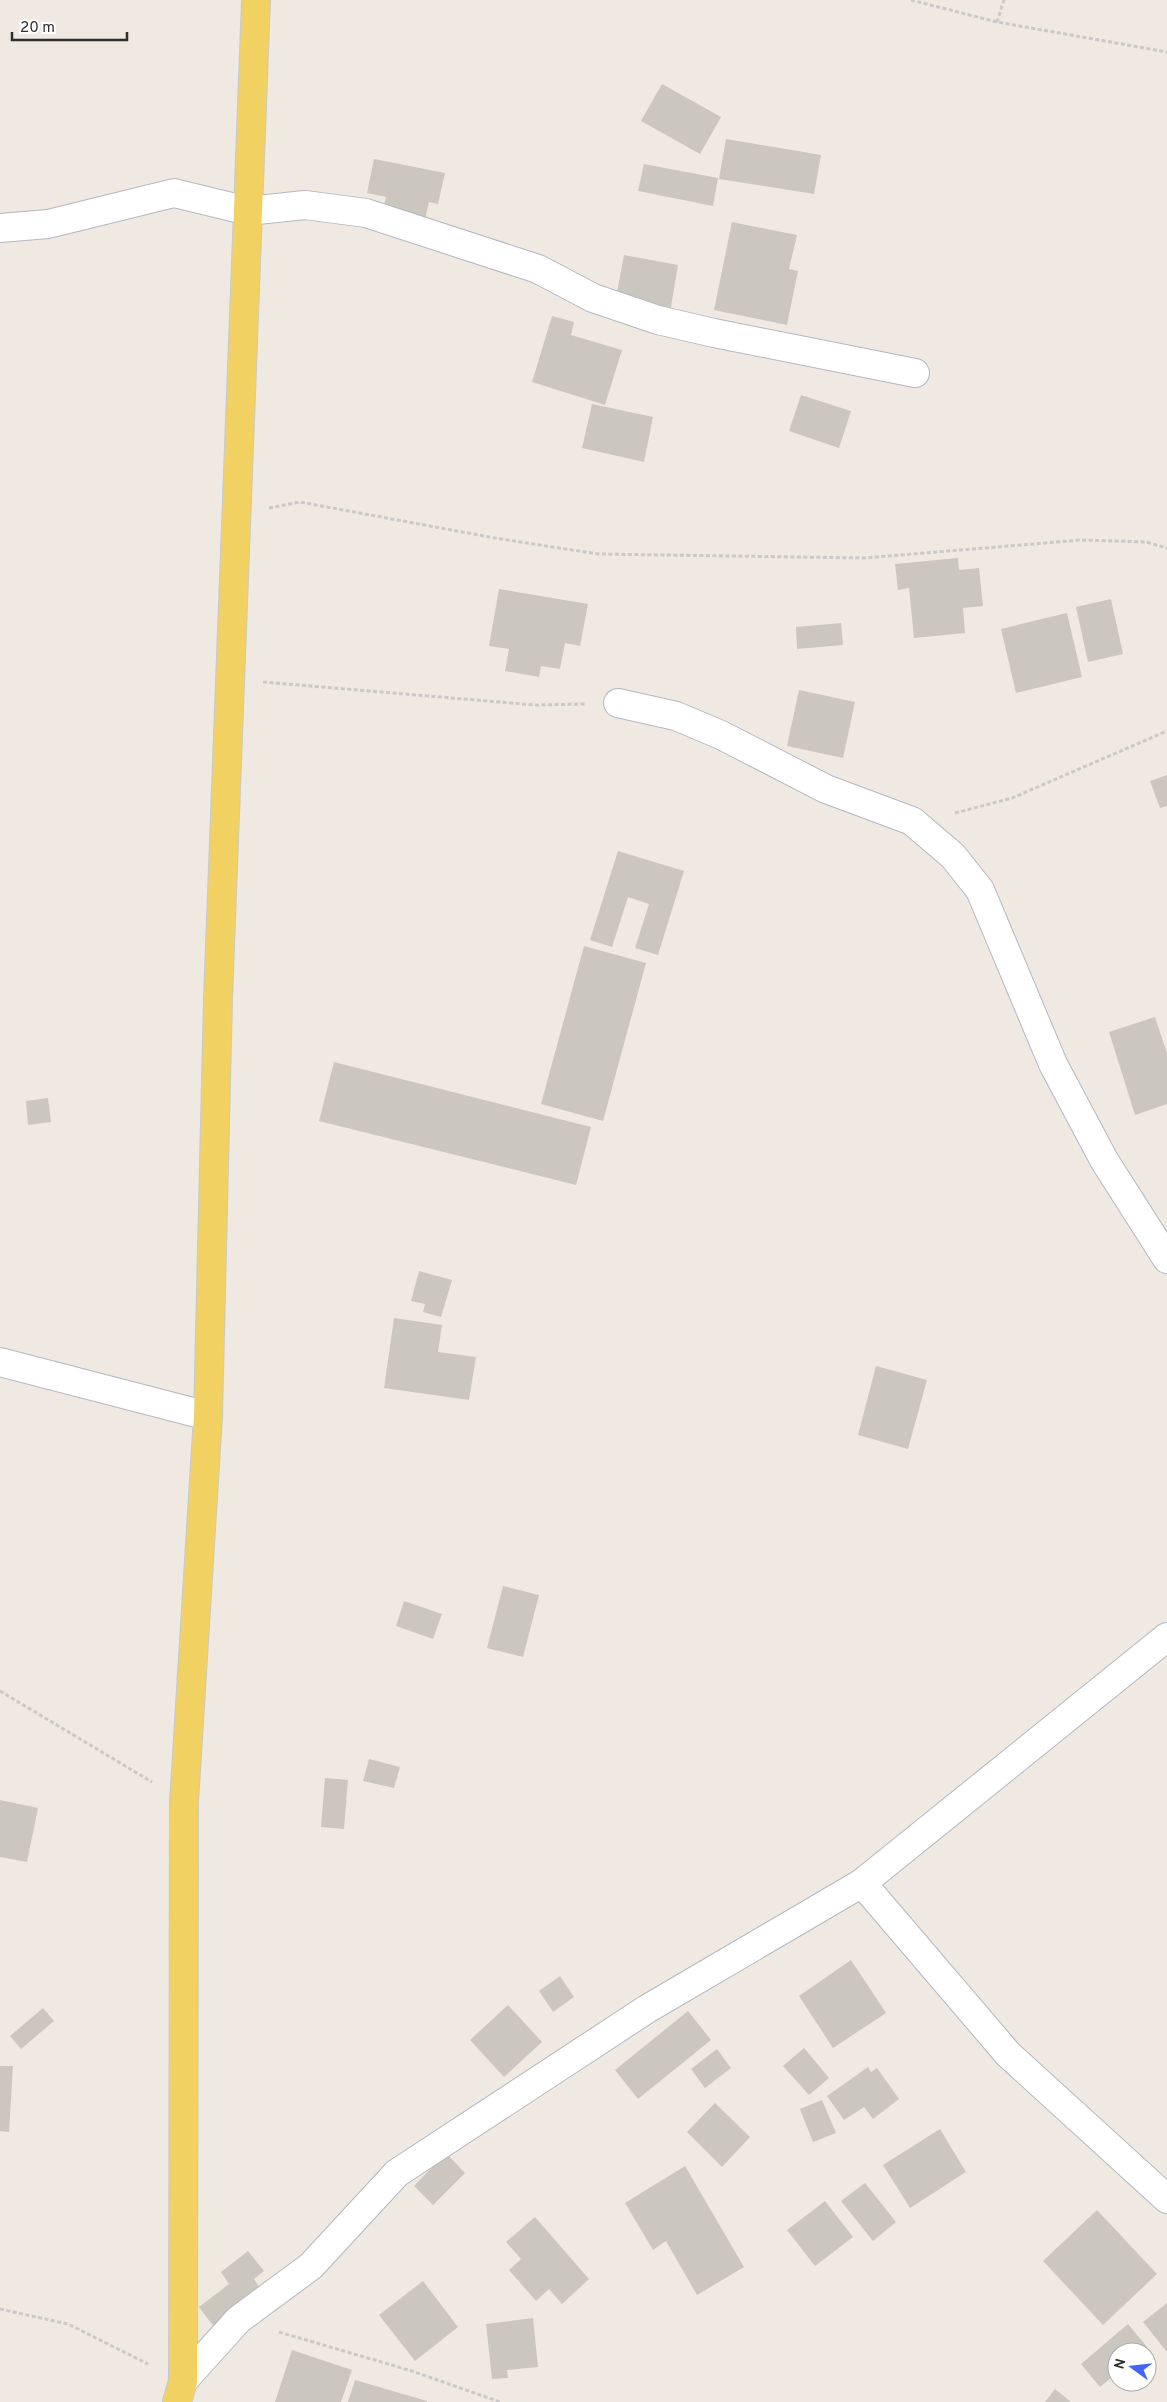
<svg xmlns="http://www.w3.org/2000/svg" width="1167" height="2402" font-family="Overpass,sans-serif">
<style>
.building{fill:#cbc7bf}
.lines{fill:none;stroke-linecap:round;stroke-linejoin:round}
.minor-casing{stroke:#b4b7c1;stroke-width:30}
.major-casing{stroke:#c9c9c9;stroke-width:30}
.path{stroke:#c9c9c9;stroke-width:3;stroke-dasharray:4 2.5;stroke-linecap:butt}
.minor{stroke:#fff;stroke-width:28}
.major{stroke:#f2d163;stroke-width:28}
</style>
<rect width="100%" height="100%" fill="#efe9e1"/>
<g class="building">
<path d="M662 84 721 117 700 154 641 121Z"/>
<path d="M726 139 821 155 814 194 719 179Z"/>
<path d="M374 159 445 173 438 204 429 202 424 224 382 215 386 197 367 193Z"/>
<path d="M644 164 718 178 713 206 638 191Z"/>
<path d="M732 222 797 235 789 269 798 271 787 325 714 310Z"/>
<path d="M624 255 678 265 670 313 615 303Z"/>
<path d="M552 316 574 322 571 335 622 350 605 405 532 382Z"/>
<path d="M801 395 851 411 839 448 789 431Z"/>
<path d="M592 404 653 417 644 462 582 448Z"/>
<path d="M958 558 959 570 979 568 983 606 963 608 965 633 914 638 909 588 898 590 895 564Z"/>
<path d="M499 589 588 604 580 646 565 643 560 669 541 666 539 677 505 671 509 649 489 646Z"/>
<path d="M1111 599 1123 654 1088 662 1076 607Z"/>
<path d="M1067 613 1082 677 1016 693 1001 629Z"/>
<path d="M841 623 843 645 797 649 796 627Z"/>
<path d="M799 690 855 702 843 758 787 746Z"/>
<path d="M1167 775V806L1160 808 1150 781Z"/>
<path d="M618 851 684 871 658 955 635 948 649 904 628 897 612 947 590 940Z"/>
<path d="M584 946 646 963 603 1121 541 1104Z"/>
<path d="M1155 1017 1167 1053V1104L1135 1115 1109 1032Z"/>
<path d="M334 1062 591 1127 576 1185 319 1121Z"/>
<path d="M48 1098 51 1122 28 1125 26 1101Z"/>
<path d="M419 1271 452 1280 441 1317 423 1312 425 1304 411 1301Z"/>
<path d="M394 1318 442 1325 438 1352 476 1357 469 1400 384 1388Z"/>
<path d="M876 1366 927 1380 908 1449 858 1435Z"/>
<path d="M503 1586 539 1595 523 1657 487 1648Z"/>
<path d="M404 1601 442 1614 433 1639 396 1626Z"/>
<path d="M369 1759 400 1767 394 1788 363 1781Z"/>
<path d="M325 1778 348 1780 344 1829 321 1827Z"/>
<path d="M0 1800 38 1808 27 1862 0 1857Z"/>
<path d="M851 1960 886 2013 833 2048 799 1996Z"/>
<path d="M560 1976 574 1997 553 2012 539 1991Z"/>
<path d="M508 2005 542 2042 504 2077 470 2040Z"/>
<path d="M43 2008 54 2021 21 2049 10 2036Z"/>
<path d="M688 2011 711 2040 638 2099 615 2070Z"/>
<path d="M804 2048 829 2078 809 2095 783 2066Z"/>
<path d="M717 2049 731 2068 705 2088 691 2069Z"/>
<path d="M0 2066H13L9 2132 0 2131Z"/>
<path d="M868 2067 871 2072 877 2068 899 2099 873 2119 864 2107 844 2120 827 2096Z"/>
<path d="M822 2100 836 2133 813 2142 800 2109Z"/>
<path d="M715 2103 750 2137 722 2167 687 2132Z"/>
<path d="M940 2129 966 2172 910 2208 883 2165Z"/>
<path d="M446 2153 465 2173 433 2205 414 2186Z"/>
<path d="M685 2166 744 2267 697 2295 666 2241 653 2250 625 2203Z"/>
<path d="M865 2183 896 2222 873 2241 841 2201Z"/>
<path d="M825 2201 853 2237 815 2266 787 2230Z"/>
<path d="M1097 2210 1157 2274 1103 2325 1043 2261Z"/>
<path d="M535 2217 589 2279 562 2304 549 2289 536 2301 509 2270 521 2259 506 2242Z"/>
<path d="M248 2251 264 2271 254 2279 261 2290 214 2327 199 2307 229 2284 221 2272Z"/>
<path d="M423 2281 458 2327 415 2361 379 2315Z"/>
<path d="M1167 2303V2352L1143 2322Z"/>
<path d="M533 2318 538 2367 507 2370 508 2378 492 2379 486 2324Z"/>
<path d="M1128 2324 1147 2347 1142 2352H1117V2373L1100 2387 1081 2364Z"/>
<path d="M292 2350 352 2370 341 2402H275Z"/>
<path d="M355 2380 427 2401V2402H348Z"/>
<path d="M1055 2389 1071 2402H1045Z"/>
</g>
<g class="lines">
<defs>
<g id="minor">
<path d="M0 228 48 224 174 193 248 211 305 205 366 213 538 269 593 298 658 320 714 333 915 373"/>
<path d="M618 703 676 716 721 735 826 789 912 821 953 856 980 890 1053 1064 1104 1160 1167 1259"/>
<path d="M0 1362 208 1416"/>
<path d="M862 1883 1008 2054 1167 2199"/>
<path d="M183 2381 238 2320 311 2266 397 2173 647 2009 862 1883 1167 1637"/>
</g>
<path id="major" d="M177 2402 183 2381 184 1802 208 1416 218 998 256 0"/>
</defs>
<use href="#minor" class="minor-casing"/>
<use href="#major" class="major-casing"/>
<g class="path">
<path d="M911 0 997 22 1167 52"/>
<path d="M997 22 1004 0"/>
<path d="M269 508 300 502 495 538 598 554 864 558 1081 540 1146 542 1167 548"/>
<path d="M263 682 535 705 585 704"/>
<path d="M955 813 1012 798 1167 731"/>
<path d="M0 1691 152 1782"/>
<path d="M0 2309 68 2324 148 2364"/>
<path d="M279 2332 412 2371 500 2402"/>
</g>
<use href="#minor" class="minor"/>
<use href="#major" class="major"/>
</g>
<g transform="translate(1132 2367) rotate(285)"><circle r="24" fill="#ffffff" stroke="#ababab"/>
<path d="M0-4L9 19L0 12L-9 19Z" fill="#4264fb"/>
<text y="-8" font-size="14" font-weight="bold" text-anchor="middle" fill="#2e2e2e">N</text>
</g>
<path d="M12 32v8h115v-8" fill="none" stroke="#2e2e2e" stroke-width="2.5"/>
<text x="20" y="32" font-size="15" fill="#2e2e2e" stroke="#ffffff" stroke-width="4" paint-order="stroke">20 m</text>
</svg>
